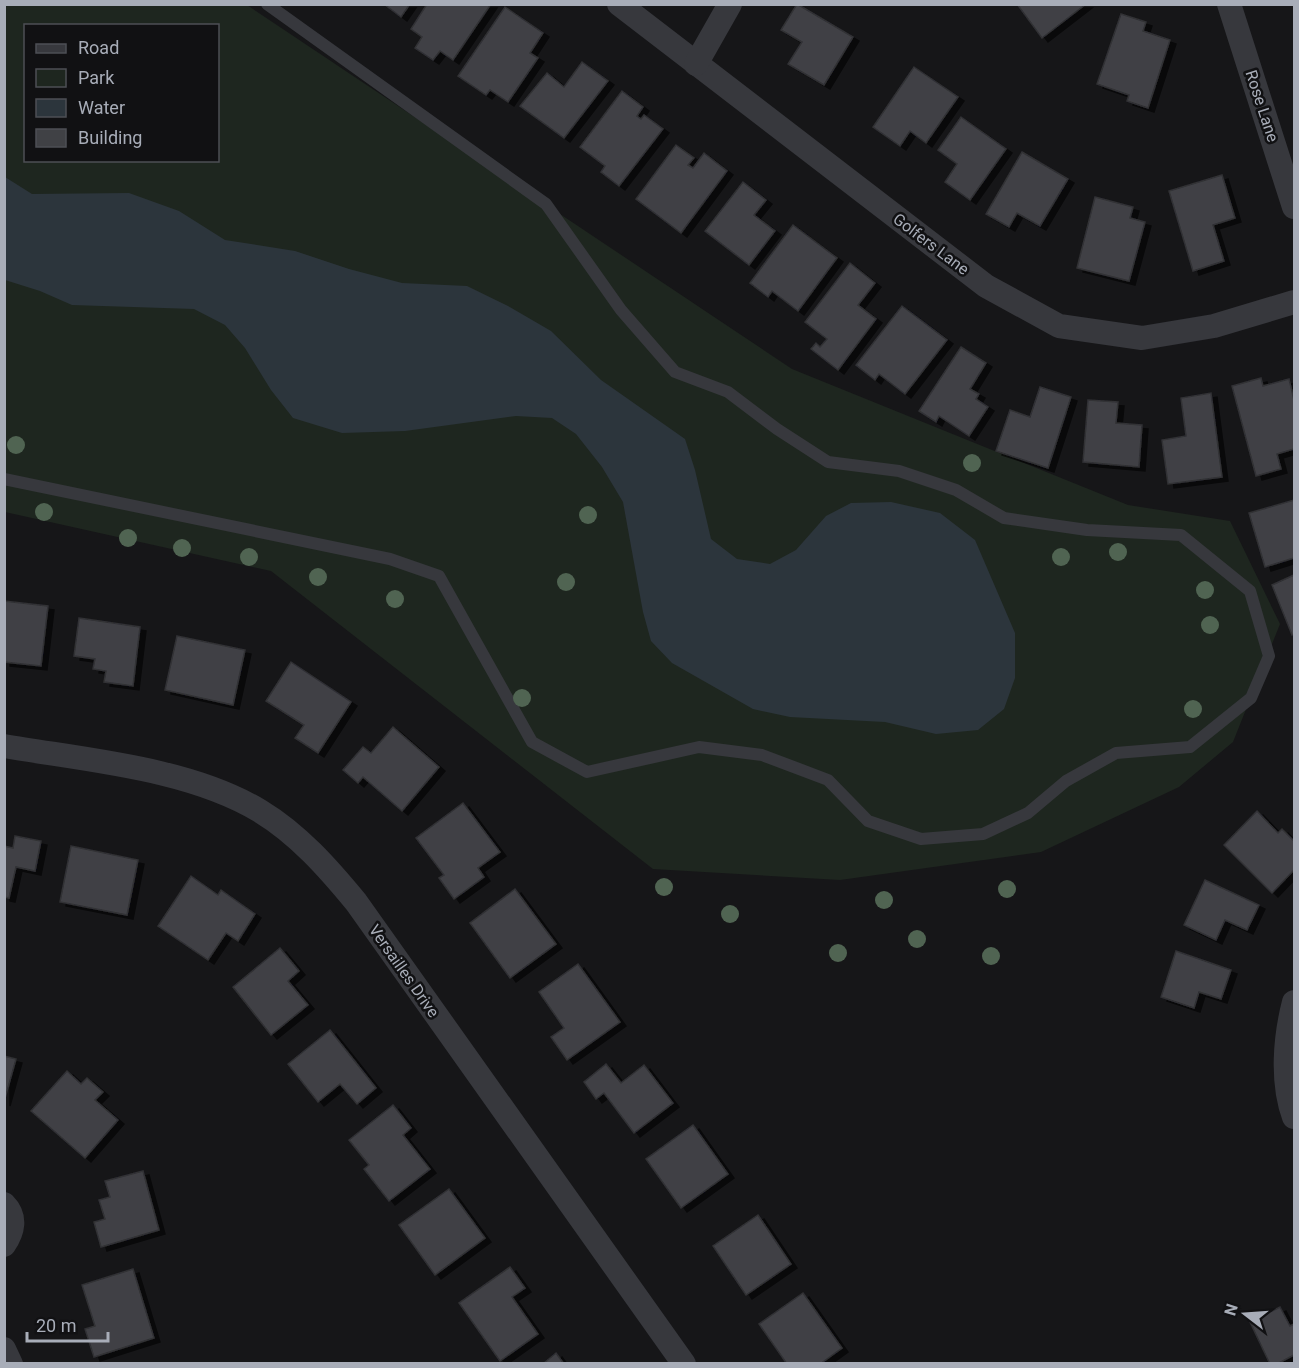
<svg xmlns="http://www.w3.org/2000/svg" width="1299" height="1368" font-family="Roboto,sans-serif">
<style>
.green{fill:#1e261f;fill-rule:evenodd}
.water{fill:#2c353c}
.building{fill:#404145;stroke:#303034;stroke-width:1.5;filter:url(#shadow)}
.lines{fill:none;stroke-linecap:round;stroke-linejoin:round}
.lane{stroke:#37383d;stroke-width:12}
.street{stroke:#37383d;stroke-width:24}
.tree{fill:#506452}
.labels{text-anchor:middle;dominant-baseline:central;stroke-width:5;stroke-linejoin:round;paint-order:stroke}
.street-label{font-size:16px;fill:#a8adb8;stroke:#111113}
</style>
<defs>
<filter id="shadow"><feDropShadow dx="6" dy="4" stdDeviation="0" flood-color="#0009"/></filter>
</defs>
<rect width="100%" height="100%" fill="#161618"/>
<path class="green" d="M5 5H247L792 369 1128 505 1230 521 1280 624 1233 742 1179 787 1041 852 840 880 653 869 271 571 5 512ZM26 26H218V160H26Z"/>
<path class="water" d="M5 177 32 194 129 193 179 211 225 240 295 251 349 269 402 283 467 286 508 306 551 331 601 380 685 439 695 470 711 539 737 559 770 564 796 550 826 516 851 503 891 502 940 513 975 540 1015 633V678L1004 709 978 730 936 734 885 722 790 717 753 709 672 663 651 641 643 612 623 502 602 467 576 434 552 418 516 416 405 431 342 433 293 418 271 390 245 348 225 325 194 309 72 305 40 291 5 280Z"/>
<g class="building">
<path d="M384 4H410L401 17Z"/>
<path d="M427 4H491L453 60 440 51 433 60 415 48 422 37 411 29Z"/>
<path d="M797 4 853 37 824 85 788 64 802 42 781 30Z"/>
<path d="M1017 4H1086L1042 38Z"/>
<path d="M505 7 543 33 530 53 538 58 508 102 490 90 486 95 458 76Z"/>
<path d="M1121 14 1146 22 1143 31 1170 40 1148 108 1127 101 1129 95 1097 84Z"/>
<path d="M582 62 608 81 564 138 520 106 547 73 564 87Z"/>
<path d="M914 67 958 97 926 143 910 131 900 146 873 127Z"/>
<path d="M622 91 643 107 637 116 641 119 644 115 663 129 619 186 601 172 605 166 580 147Z"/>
<path d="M961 117 1006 149 970 200 945 182 957 164 938 150Z"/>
<path d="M676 145 694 158 688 165 693 168 704 153 727 171 681 233 636 199Z"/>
<path d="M1022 152 1068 179 1040 226 1017 213 1009 227 986 214Z"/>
<path d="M1222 175 1235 218 1213 225 1224 261 1193 271 1169 191Z"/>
<path d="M743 182 766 200 754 215 775 231 749 265 705 231Z"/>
<path d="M1095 197 1133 207 1130 218 1145 222 1129 281 1077 268Z"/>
<path d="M793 225 837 258 798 311 772 291 768 297 750 283Z"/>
<path d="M850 263 875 283 858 305 876 319 838 370 811 349 816 343 820 347 827 339 805 322Z"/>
<path d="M902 306 947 340 905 394 879 374 875 380 856 365Z"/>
<path d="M961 347 986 363 970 389 979 394 976 399 988 407 969 436 939 416 936 422 919 411Z"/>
<path d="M1261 378 1263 386 1289 379 1294 400V449L1277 454 1281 469 1256 476 1232 386Z"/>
<path d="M1040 387 1071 397 1048 468 996 451 1010 410 1030 417Z"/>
<path d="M1211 393 1222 477 1168 484 1162 440 1186 436 1181 398Z"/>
<path d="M1088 400 1118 402 1116 423 1142 425 1139 467 1083 462Z"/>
<path d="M1294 500V558L1265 567 1249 513Z"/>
<path d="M1294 575V634L1292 635 1272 585Z"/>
<path d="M4 601 48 606 41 666 4 662Z"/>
<path d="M79 618 140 627 133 686 104 682 106 671 93 669 95 659 74 656Z"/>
<path d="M177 636 245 650 233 705 165 690Z"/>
<path d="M291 662 351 702 318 753 295 738 304 725 266 701Z"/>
<path d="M393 727 439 767 402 811 363 777 358 783 343 770 363 747 371 753Z"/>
<path d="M463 803 500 852 478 868 484 877 454 899 439 878 444 875 416 838Z"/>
<path d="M1257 811 1278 833 1282 829 1294 841V870L1272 893 1224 845Z"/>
<path d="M15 836 41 841 35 871 16 867 9 898 4 897V846L13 848Z"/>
<path d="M71 846 138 860 127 915 60 902Z"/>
<path d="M191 876 218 895 221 890 255 914 238 941 226 933 208 960 158 926Z"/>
<path d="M1205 880 1259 905 1247 930 1225 920 1216 940 1184 925Z"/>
<path d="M515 889 556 944 510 978 470 923Z"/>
<path d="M280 948 299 971 288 981 308 1005 271 1035 233 987Z"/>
<path d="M1176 951 1231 970 1221 999 1199 992 1194 1008 1161 997Z"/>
<path d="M578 964 620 1022 567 1060 551 1037 564 1028 539 992Z"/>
<path d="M330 1030 376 1088 357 1104 340 1084 318 1102 288 1064Z"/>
<path d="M4 1056 16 1059 4 1102Z"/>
<path d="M606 1064 621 1083 644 1065 673 1103 634 1133 604 1093 596 1099 584 1082Z"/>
<path d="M67 1071 81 1084 87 1078 103 1092 95 1100 118 1120 85 1158 31 1111Z"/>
<path d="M393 1105 411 1128 403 1135 430 1169 389 1201 364 1169 369 1165 349 1140Z"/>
<path d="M693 1125 728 1174 681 1208 646 1159Z"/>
<path d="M143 1171 159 1230 101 1247 94 1222 105 1219 99 1200 110 1197 105 1181Z"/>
<path d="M449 1189 485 1238 435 1275 399 1225Z"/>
<path d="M758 1215 791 1264 746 1295 713 1246Z"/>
<path d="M510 1267 525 1288 512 1297 538 1334 500 1361 459 1303Z"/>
<path d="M133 1269 154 1338 94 1357 85 1329 95 1326 82 1285Z"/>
<path d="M803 1293 842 1348 820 1364H787L759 1324Z"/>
<path d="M1280 1307 1290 1326 1294 1324V1355L1277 1364H1270L1250 1322Z"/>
<path d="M556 1353 564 1364H543Z"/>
</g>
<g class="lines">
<path class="lane" d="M4 479 390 559 439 576 532 742 587 772 699 747 762 755 828 780 868 821 921 839 983 834 1028 813 1066 781 1116 753 1190 747 1251 698 1269 656 1250 591 1181 535 1087 530 1004 518 956 490 899 471 828 462 777 429 728 392 675 372 621 310 546 204 267 4"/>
<g class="street">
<path d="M619 4 986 286 1059 326 1142 338 1214 326 1294 302"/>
<path d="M1229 4 1294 207"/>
<path d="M696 64 730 4"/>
<path d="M4 746C85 760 189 768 260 811 298 834 328 868 356 902L684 1364"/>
<path d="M1294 1002C1285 1037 1281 1082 1294 1117"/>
<path d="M4 1204C17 1217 13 1232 4 1245"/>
<path d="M4 1349 11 1364"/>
</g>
</g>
<g class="tree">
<circle cx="16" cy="445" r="9"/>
<circle cx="972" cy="463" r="9"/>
<circle cx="44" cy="512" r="9"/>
<circle cx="588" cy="515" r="9"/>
<circle cx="128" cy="538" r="9"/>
<circle cx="182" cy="548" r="9"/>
<circle cx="1118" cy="552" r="9"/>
<circle cx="249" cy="557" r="9"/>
<circle cx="1061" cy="557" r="9"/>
<circle cx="318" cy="577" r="9"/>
<circle cx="566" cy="582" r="9"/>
<circle cx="1205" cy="590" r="9"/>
<circle cx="395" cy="599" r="9"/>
<circle cx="1210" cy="625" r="9"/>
<circle cx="522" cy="698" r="9"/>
<circle cx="1193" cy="709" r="9"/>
<circle cx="664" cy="887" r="9"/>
<circle cx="1007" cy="889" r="9"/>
<circle cx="884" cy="900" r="9"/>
<circle cx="730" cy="914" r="9"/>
<circle cx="917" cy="939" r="9"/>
<circle cx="838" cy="953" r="9"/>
<circle cx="991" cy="956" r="9"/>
</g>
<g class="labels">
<g class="street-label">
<text transform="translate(1262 106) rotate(72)">Rose Lane</text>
<text transform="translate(931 244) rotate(37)">Golfers Lane</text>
<text transform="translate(404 971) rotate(55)">Versailles Drive</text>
</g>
</g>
<rect width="1299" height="1368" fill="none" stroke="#a8adb8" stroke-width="12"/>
<rect x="24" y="24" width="195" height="138" fill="#111113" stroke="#4d4f55" stroke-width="1.5"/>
<rect x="36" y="44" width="30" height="9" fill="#37383d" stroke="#4d4f55" stroke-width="1.5"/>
<text x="78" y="54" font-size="18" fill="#a8adb8">Road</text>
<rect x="36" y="69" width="30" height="18" fill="#1e261f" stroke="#4d4f55" stroke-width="1.5"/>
<text x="78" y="84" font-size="18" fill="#a8adb8">Park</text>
<rect x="36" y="99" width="30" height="18" fill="#2c353c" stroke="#4d4f55" stroke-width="1.5"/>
<text x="78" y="114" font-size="18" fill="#a8adb8">Water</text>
<rect x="36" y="129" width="30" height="18" fill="#404145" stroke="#4d4f55" stroke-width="1.5"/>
<text x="78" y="144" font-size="18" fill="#a8adb8">Building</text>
<g transform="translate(1245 1314) rotate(287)" stroke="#111113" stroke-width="4.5" paint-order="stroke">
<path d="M0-4.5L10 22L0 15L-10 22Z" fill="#a8adb8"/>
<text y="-9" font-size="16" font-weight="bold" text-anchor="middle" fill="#a8adb8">N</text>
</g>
<path d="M27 1332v9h81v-9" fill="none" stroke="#a8adb8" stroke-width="3"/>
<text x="36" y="1332" font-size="18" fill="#a8adb8" stroke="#111113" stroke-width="4.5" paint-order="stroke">20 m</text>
</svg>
